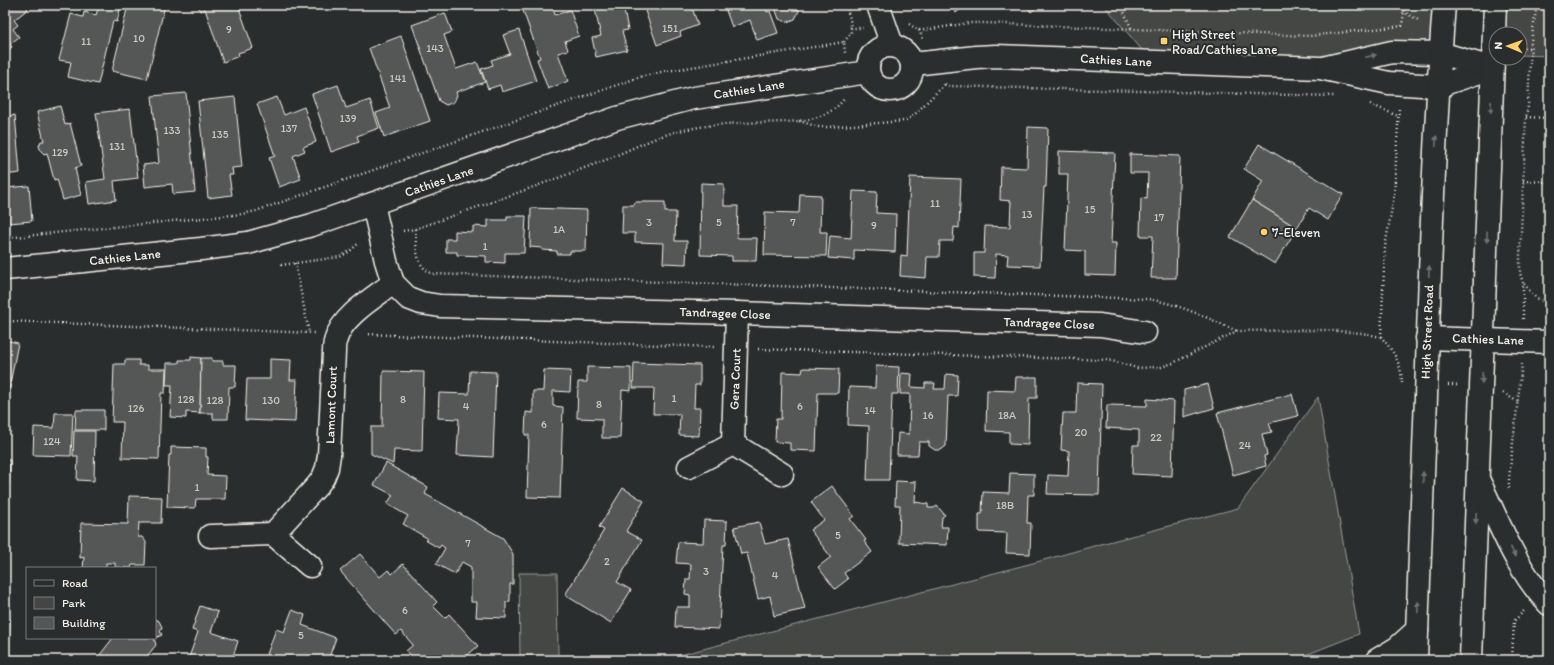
<svg xmlns="http://www.w3.org/2000/svg" width="1554" height="665" font-family="Itim,sans-serif">
<style>
.green{fill:#444645;stroke:#9c9c96}
.building{fill:#555756;stroke:#f4f1e8}
.lines{fill:none;stroke-linecap:round;stroke-linejoin:round}
.minor-casing{stroke:#f4f1e8;stroke-width:25}
.major-casing{stroke:#f4f1e8;stroke-width:25}
.highway-casing{stroke:#f4f1e8;stroke-width:25}
.path{stroke:#f4f1e8;stroke-width:2.5;stroke-dasharray:1 3;stroke-linecap:butt}
.minor{stroke:#2a2d2e;stroke-width:22}
.major{stroke:#2a2d2e;stroke-width:22}
.highway{stroke:#2a2d2e;stroke-width:22}
.oneway{fill:#71726f}
.poi-dot{fill:#ffd166;stroke:#2a2d2e;stroke-width:1.5}
.labels{text-anchor:middle;dominant-baseline:central;stroke-width:4;stroke-linejoin:round;paint-order:stroke}
.number-label{font-size:11px;fill:#cccac4}
.poi-label{font-size:13px;fill:#f4f1e8;stroke:#2a2d2e;text-anchor:start}
.street-label{font-size:13px;fill:#f4f1e8;stroke:#2a2d2e}
</style>
<rect width="100%" height="100%" fill="#2a2d2e"/>
<filter id="ink" filterUnits="userSpaceOnUse"><feTurbulence type="fractalNoise" baseFrequency=".025" numOctaves="2"/><feDisplacementMap in="SourceGraphic" scale="8" xChannelSelector="R" yChannelSelector="G"/><feConvolveMatrix kernelMatrix="1 2 1 2 8 2 1 2 1" color-interpolation-filters="sRGB"/></filter>
<g filter="url(#ink)">
<g class="green">
<path d="M1104 5H1444L1440 53 1320 68 1152 62Z"/>
<path d="M1495 5H1549V56L1520 55V34H1496Z"/>
<path d="M1318 397 1359 634 1293 660H661L1033 563 1101 544 1238 508Z"/>
<path d="M519 573H557L558 655 520 656Z"/>
</g>
<g class="building">
<path d="M5 5H26L28 9 14 20 18 25 13 29 19 37 10 44 12 47 5 52Z"/>
<path d="M99 5H121L117 22 113 21 98 84 68 77 71 62 59 60 71 14 83 17 84 12 96 15Z"/>
<path d="M128 5H165L147 79 112 71Z"/>
<path d="M198 5H238L253 48 238 53 239 56 223 62 205 9 200 11Z"/>
<path d="M521 5H552L555 15 570 10 579 36 565 41 568 50 558 53 568 81 548 89 537 59 540 58Z"/>
<path d="M594 5H623L628 30 622 31 627 50 596 57 592 38 601 36Z"/>
<path d="M643 5H691L698 25 680 32 681 36 657 45Z"/>
<path d="M724 5H765L767 12 770 11 778 33 757 40 750 20 732 27Z"/>
<path d="M774 5H804L805 6 798 9 799 11 795 19 787 22 779 19Z"/>
<path d="M950 5H965L956 13Z"/>
<path d="M1026 5H1039L1031 12Z"/>
<path d="M445 13 452 32 444 35 456 69 477 62 485 82 456 92 457 95 454 102 446 105 439 101 412 25Z"/>
<path d="M519 30 536 81 502 92 500 85 488 89 481 69 493 65 491 60 510 54 503 35Z"/>
<path d="M401 36 430 121 384 137 376 113 390 108 369 48Z"/>
<path d="M338 85 346 108 370 100 379 128 357 136 359 142 331 152 312 94Z"/>
<path d="M186 93 195 192 173 194 172 184 145 187 143 165 159 163 152 96Z"/>
<path d="M235 97 242 167 232 168 233 175H229L232 195 208 198 198 101Z"/>
<path d="M277 97 284 115 304 107 316 142 303 147 305 151 293 156 301 179 279 187 269 158 275 156 257 104Z"/>
<path d="M60 106 65 125 70 123 81 166 75 168 81 195 63 200 57 179 54 180 47 153 44 154 41 151 39 146 41 141H44L37 112Z"/>
<path d="M130 109 138 178 114 181 116 200 89 204 86 182 105 179 96 113Z"/>
<path d="M15 115 20 173 5 175V117Z"/>
<path d="M1028 127 1048 128 1046 187H1044L1040 266 1007 265 1008 255 996 254 995 278 974 277V253H984L985 226 1010 227 1011 201 1000 200 1001 167 1027 168Z"/>
<path d="M1259 144 1343 194 1328 220 1309 208 1297 228 1252 200 1263 181 1244 169Z"/>
<path d="M1059 151 1115 153 1111 243H1116L1115 276 1085 275V251L1065 250 1068 174H1059Z"/>
<path d="M1130 154 1180 156 1176 278H1151L1153 236H1140L1141 198 1147 199 1148 173H1130Z"/>
<path d="M910 177 961 179 959 228 954 227 953 241H940L939 257H927L926 278 900 276 901 255 907 256Z"/>
<path d="M701 183 724 184V206H738L737 238H757L756 261H732V256L700 255Z"/>
<path d="M29 186 32 221 9 223 5 188Z"/>
<path d="M853 191 877 192 876 213 896 214 895 252 854 250V260L828 258 830 236 851 238Z"/>
<path d="M800 194 821 195 820 232H827L826 256 764 255 765 212 799 213Z"/>
<path d="M1252 200 1297 228 1275 264 1230 237Z"/>
<path d="M635 202H665V212H676L675 241H687L686 264 663 263 664 243 635 242V233H622L623 205H634Z"/>
<path d="M531 208 587 210 586 251H570V254H557V251L542 250V248L530 247Z"/>
<path d="M507 216H526L524 253H505V263L486 262V256L457 255V252H446V239H455V231L473 232V226L488 227V220H507Z"/>
<path d="M5 340 18 343 5 410Z"/>
<path d="M191 357 201 358 200 413 186 412V418L170 417 172 385H166L167 363H179V360H191Z"/>
<path d="M201 358H212V361H223V365H236L235 387H229L228 419H213V413H200Z"/>
<path d="M270 359 291 360 290 380H297L295 422 245 420 247 379H270Z"/>
<path d="M125 360H139V365H148V369H166L165 393H161L159 459 122 458 123 422H112L114 364H125Z"/>
<path d="M634 363 700 365V385H695L694 408H700L699 436 679 435 680 414H653L654 388H633Z"/>
<path d="M876 366 899 367 898 394H892L889 480H867L869 426 848 425 849 387 875 388Z"/>
<path d="M587 367 631 368V391L622 390 620 438H602V419L577 418 578 382H587Z"/>
<path d="M803 368 839 369 838 393H818L816 451 790 450V443L775 442 776 419H781L782 372 802 373Z"/>
<path d="M544 370 571 371 570 392 553 391V406L563 407 560 498 527 497 529 435H525L526 412 533 413V391H543Z"/>
<path d="M383 371 424 372 422 451 394 450 393 464 371 454V427H382Z"/>
<path d="M470 371 496 372 493 457 457 455 459 419 438 418 439 393 469 394Z"/>
<path d="M901 373 912 374 911 387 925 388V383H935L934 389H945L946 374 958 375 957 396H948L946 446 941 450H935L929 446V442H919L918 455H897L898 433 909 434 910 394H900Z"/>
<path d="M1016 377H1037V398H1029L1028 445 1009 444V432L986 431 987 390 1015 391Z"/>
<path d="M1077 383 1102 384 1099 495 1047 494 1048 475 1068 476 1069 451 1061 450 1063 413H1076Z"/>
<path d="M1208 384 1214 408 1184 417V390Z"/>
<path d="M1292 394 1298 416 1269 423 1272 432 1262 434 1267 455 1264 456 1266 466 1233 475 1217 413Z"/>
<path d="M1147 399 1174 401 1172 476 1132 474 1133 445H1139V430L1106 428 1107 405 1147 406Z"/>
<path d="M76 410H104V430H75Z"/>
<path d="M55 413H73L71 456 33 455 34 427 54 428Z"/>
<path d="M74 431H95L94 481 77 480 78 456H73Z"/>
<path d="M171 447 206 448V457H208L207 475 226 476 225 499H196L195 508 167 507 169 455H171Z"/>
<path d="M5 460H10L9 486 5 485Z"/>
<path d="M386 463 428 487 425 494 503 538 513 554V584H510V601L506 602V618L476 617 477 602H471V567L462 562 455 574 436 564 445 548 441 545 439 548 425 540 427 538 403 524 408 516 387 504 393 495 374 485Z"/>
<path d="M1010 473 1034 474V495H1028L1027 523H1031L1030 554 1006 553 1007 533 979 532V514H982L983 492 1009 493Z"/>
<path d="M896 481 916 482 915 502 928 504V508H934L937 506 945 515 942 517 941 527H948L947 545 899 543 900 505H895Z"/>
<path d="M832 486 854 516 850 519 866 540 864 541 872 552 844 573 848 579 835 589 818 567 831 557 810 530 824 520 811 502Z"/>
<path d="M623 488 644 501 626 531 642 540 617 582 631 590 611 623 565 595 604 530 599 527Z"/>
<path d="M129 496 162 497 161 523H139L138 537H142L146 542 145 565H132L131 568 115 567V563H106V568H83L84 557 80 558 81 523 128 524Z"/>
<path d="M704 520 727 521 726 545H723L719 629 675 627 676 607H690V595L685 594 686 579H690L691 564 676 563 678 542 703 543Z"/>
<path d="M759 522 765 544 788 539 805 609 774 616 770 596 758 599 747 553 741 554 734 527Z"/>
<path d="M360 554 380 577 388 570 392 574 403 564 437 602 433 606 445 618 449 614 478 646 462 660H414L406 651 413 645 401 631 396 635 340 571Z"/>
<path d="M200 606 218 612 211 632 238 641 232 660H188L198 632 192 630Z"/>
<path d="M292 610 305 615 302 625 336 638 328 660H265L276 629 284 632Z"/>
<path d="M5 619H10L9 660H5Z"/>
<path d="M155 619 159 621 162 627 160 631 162 635 155 638Z"/>
<path d="M113 638H154L156 645 144 660H96Z"/>
</g>
<g class="lines">
<defs>
<g id="minor">
<path d="M878 5 892 45"/>
<circle cx="890" cy="68" r="22"/>
<path d="M913 64 976 57 996 56 1320 68 1389 83 1438 86 1492 68"/>
<path d="M1327 67 1392 52 1440 53 1492 68"/>
<path d="M373 204 386 261 393 283 408 298 421 303 440 306 737 313 973 321 1100 325 1145 332"/>
<path d="M5 269 201 249 248 243 312 225 617 118 694 98 868 72"/>
<path d="M1427 338 1549 342"/>
<path d="M733 444 737 313"/>
<path d="M689 467 733 444 782 474"/>
<path d="M210 536 273 534"/>
<path d="M310 566 273 534 317 486 323 478 327 468 329 455 334 352C334 348 334 343 336 339 342 316 375 297 393 283"/>
</g>
<g id="major">
<path d="M1416 660C1419 572 1423 484 1426 397 1430 266 1434 135 1444 5"/>
<path d="M1471 660 1495 5"/>
</g>
<g id="highway">
<path d="M1478 479C1499 522 1516 570 1549 604"/>
<path d="M1377 660 1397 648 1417 630"/>
</g>
</defs>
<use href="#minor" class="minor-casing"/>
<use href="#major" class="major-casing"/>
<use href="#highway" class="highway-casing"/>
<g class="path">
<path d="M846 5 850 19 851 28"/>
<path d="M1121 5 1132 30"/>
<path d="M1398 5 1404 12 1420 21"/>
<path d="M909 24 918 30H925L969 23H983L1310 36 1402 26 1405 5"/>
<path d="M919 30 923 40"/>
<path d="M844 42 851 33V28H863"/>
<path d="M1520 48H1530"/>
<path d="M945 84 948 86 1334 96"/>
<path d="M1370 104 1398 116"/>
<path d="M1526 117 1549 118"/>
<path d="M799 121 819 127H827L904 121 912 117 945 84"/>
<path d="M1523 181 1549 182"/>
<path d="M415 229C417 247 414 266 433 274L1148 299C1179 304 1208 318 1237 331"/>
<path d="M403 231 415 229C475 208 535 187 595 164 628 152 658 133 694 128 710 125 726 124 742 123 773 121 823 128 844 99"/>
<path d="M5 238 242 214 256 211 640 77 661 72 844 42 845 53"/>
<path d="M295 263 309 332"/>
<path d="M281 265 340 257 350 251 359 243"/>
<path d="M1524 284 1535 297 1549 305"/>
<path d="M1523 319V283L1520 273V255L1526 117 1528 106 1531 41 1537 5"/>
<path d="M5 321 314 333"/>
<path d="M365 334 714 347"/>
<path d="M1381 337 1385 247 1394 196 1399 107"/>
<path d="M758 349 1108 360 1137 368 1161 367 1173 363 1237 331 1324 330 1362 333 1381 337C1394 352 1401 362 1402 383"/>
<path d="M1448 385H1459"/>
<path d="M1503 393 1518 402"/>
<path d="M1509 488V478L1522 364"/>
<path d="M1512 660 1514 621 1525 610"/>
</g>
<use href="#minor" class="minor"/>
<use href="#major" class="major"/>
<use href="#highway" class="highway"/>
</g>
<defs><path id="oneway-solid" d="M-6-.8H1V-3.2L6.5 0L1 3.2V.8H-6Z"/></defs>
<g class="oneway">
<use href="#oneway-solid" transform="translate(1371 56) rotate(-13)"/>
<use href="#oneway-solid" transform="translate(1491 107) rotate(92)"/>
<use href="#oneway-solid" transform="translate(1436 141) rotate(-88)"/>
<use href="#oneway-solid" transform="translate(1487 237) rotate(92)"/>
<use href="#oneway-solid" transform="translate(1429 271) rotate(-87)"/>
<use href="#oneway-solid" transform="translate(1482 378) rotate(92)"/>
<use href="#oneway-solid" transform="translate(1423 477) rotate(-88)"/>
<use href="#oneway-solid" transform="translate(1476 518) rotate(92)"/>
<use href="#oneway-solid" transform="translate(1513 552) rotate(65)"/>
<use href="#oneway-solid" transform="translate(1418 607) rotate(-88)"/>
</g>
</g>
<g class="poi-dot">
<rect x="1160" y="37" width="8" height="8" rx="2"/>
<circle cx="1264" cy="232" r="4"/>
</g>
<g class="labels">
<g class="number-label">
<text x="670" y="28">151</text>
<text x="229" y="29">9</text>
<text x="139" y="38">10</text>
<text x="86" y="41">11</text>
<text x="435" y="48">143</text>
<text x="398" y="78">141</text>
<text x="348" y="118">139</text>
<text x="289" y="128">137</text>
<text x="172" y="130">133</text>
<text x="220" y="134">135</text>
<text x="117" y="146">131</text>
<text x="60" y="152">129</text>
<text x="935" y="203">11</text>
<text x="1090" y="209">15</text>
<text x="1027" y="214">13</text>
<text x="1159" y="217">17</text>
<text x="649" y="222">3</text>
<text x="719" y="222">5</text>
<text x="793" y="222">7</text>
<text x="874" y="225">9</text>
<text x="559" y="229">1A</text>
<text x="485" y="246">1</text>
<text x="674" y="398">1</text>
<text x="186" y="399">128</text>
<text x="403" y="399">8</text>
<text x="215" y="400">128</text>
<text x="271" y="400">130</text>
<text x="599" y="404">8</text>
<text x="466" y="406">4</text>
<text x="800" y="406">6</text>
<text x="136" y="408">126</text>
<text x="870" y="410">14</text>
<text x="928" y="415">16</text>
<text x="1007" y="415">18A</text>
<text x="544" y="424">6</text>
<text x="1081" y="432">20</text>
<text x="1156" y="437">22</text>
<text x="52" y="441">124</text>
<text x="1245" y="445">24</text>
<text x="197" y="487">1</text>
<text x="1005" y="505">18B</text>
<text x="838" y="535">5</text>
<text x="468" y="543">7</text>
<text x="607" y="561">2</text>
<text x="706" y="571">3</text>
<text x="775" y="575">4</text>
<text x="405" y="610">6</text>
<text x="301" y="635">5</text>
</g>
<g class="poi-label">
<text x="1172" y="34">High Street<tspan x="1172" dy="15">Road/Cathies Lane</tspan></text>
<text x="1272" y="232">7-Eleven</text>
</g>
<g class="street-label">
<text transform="translate(1116 60) rotate(3)">Cathies Lane</text>
<text transform="translate(749 89) rotate(-9)">Cathies Lane</text>
<text transform="translate(439 181) rotate(-19)">Cathies Lane</text>
<text transform="translate(125 257) rotate(-6)">Cathies Lane</text>
<text transform="translate(725 313) rotate(2)">Tandragee Close</text>
<text transform="translate(1049 323) rotate(2)">Tandragee Close</text>
<text transform="translate(1427 332) rotate(-88)">High Street Road</text>
<text transform="translate(1488 339) rotate(2)">Cathies Lane</text>
<text transform="translate(735 379) rotate(-88)">Gera Court</text>
<text transform="translate(331 405) rotate(-88)">Lamont Court</text>
</g>
</g>
<rect width="1554" height="665" fill="none" stroke="#2a2d2e" stroke-width="20"/>
<rect x="10" y="10" width="1534" height="645" fill="none" stroke="#f4f1e8" stroke-width="1.5" filter="url(#ink)"/>
<rect x="26" y="567" width="130" height="72" fill="#2a2d2e" stroke="#7b7b78"/>
<rect x="34" y="580" width="20" height="6" fill="#2a2d2e" stroke="#7b7b78"/>
<text x="62" y="587" font-size="12" fill="#f4f1e8">Road</text>
<rect x="34" y="597" width="20" height="12" fill="#444645" stroke="#7b7b78"/>
<text x="62" y="607" font-size="12" fill="#f4f1e8">Park</text>
<rect x="34" y="617" width="20" height="12" fill="#555756" stroke="#7b7b78"/>
<text x="62" y="627" font-size="12" fill="#f4f1e8">Building</text>
<g transform="translate(1508 46) rotate(272)"><circle r="19" fill="#2a2d2e" stroke="#7b7b78"/>
<path d="M0-3L7 15L0 10L-7 15Z" fill="#ffd166"/>
<text y="-6" font-size="11" font-weight="bold" text-anchor="middle" fill="#f4f1e8">N</text>
</g>
</svg>
